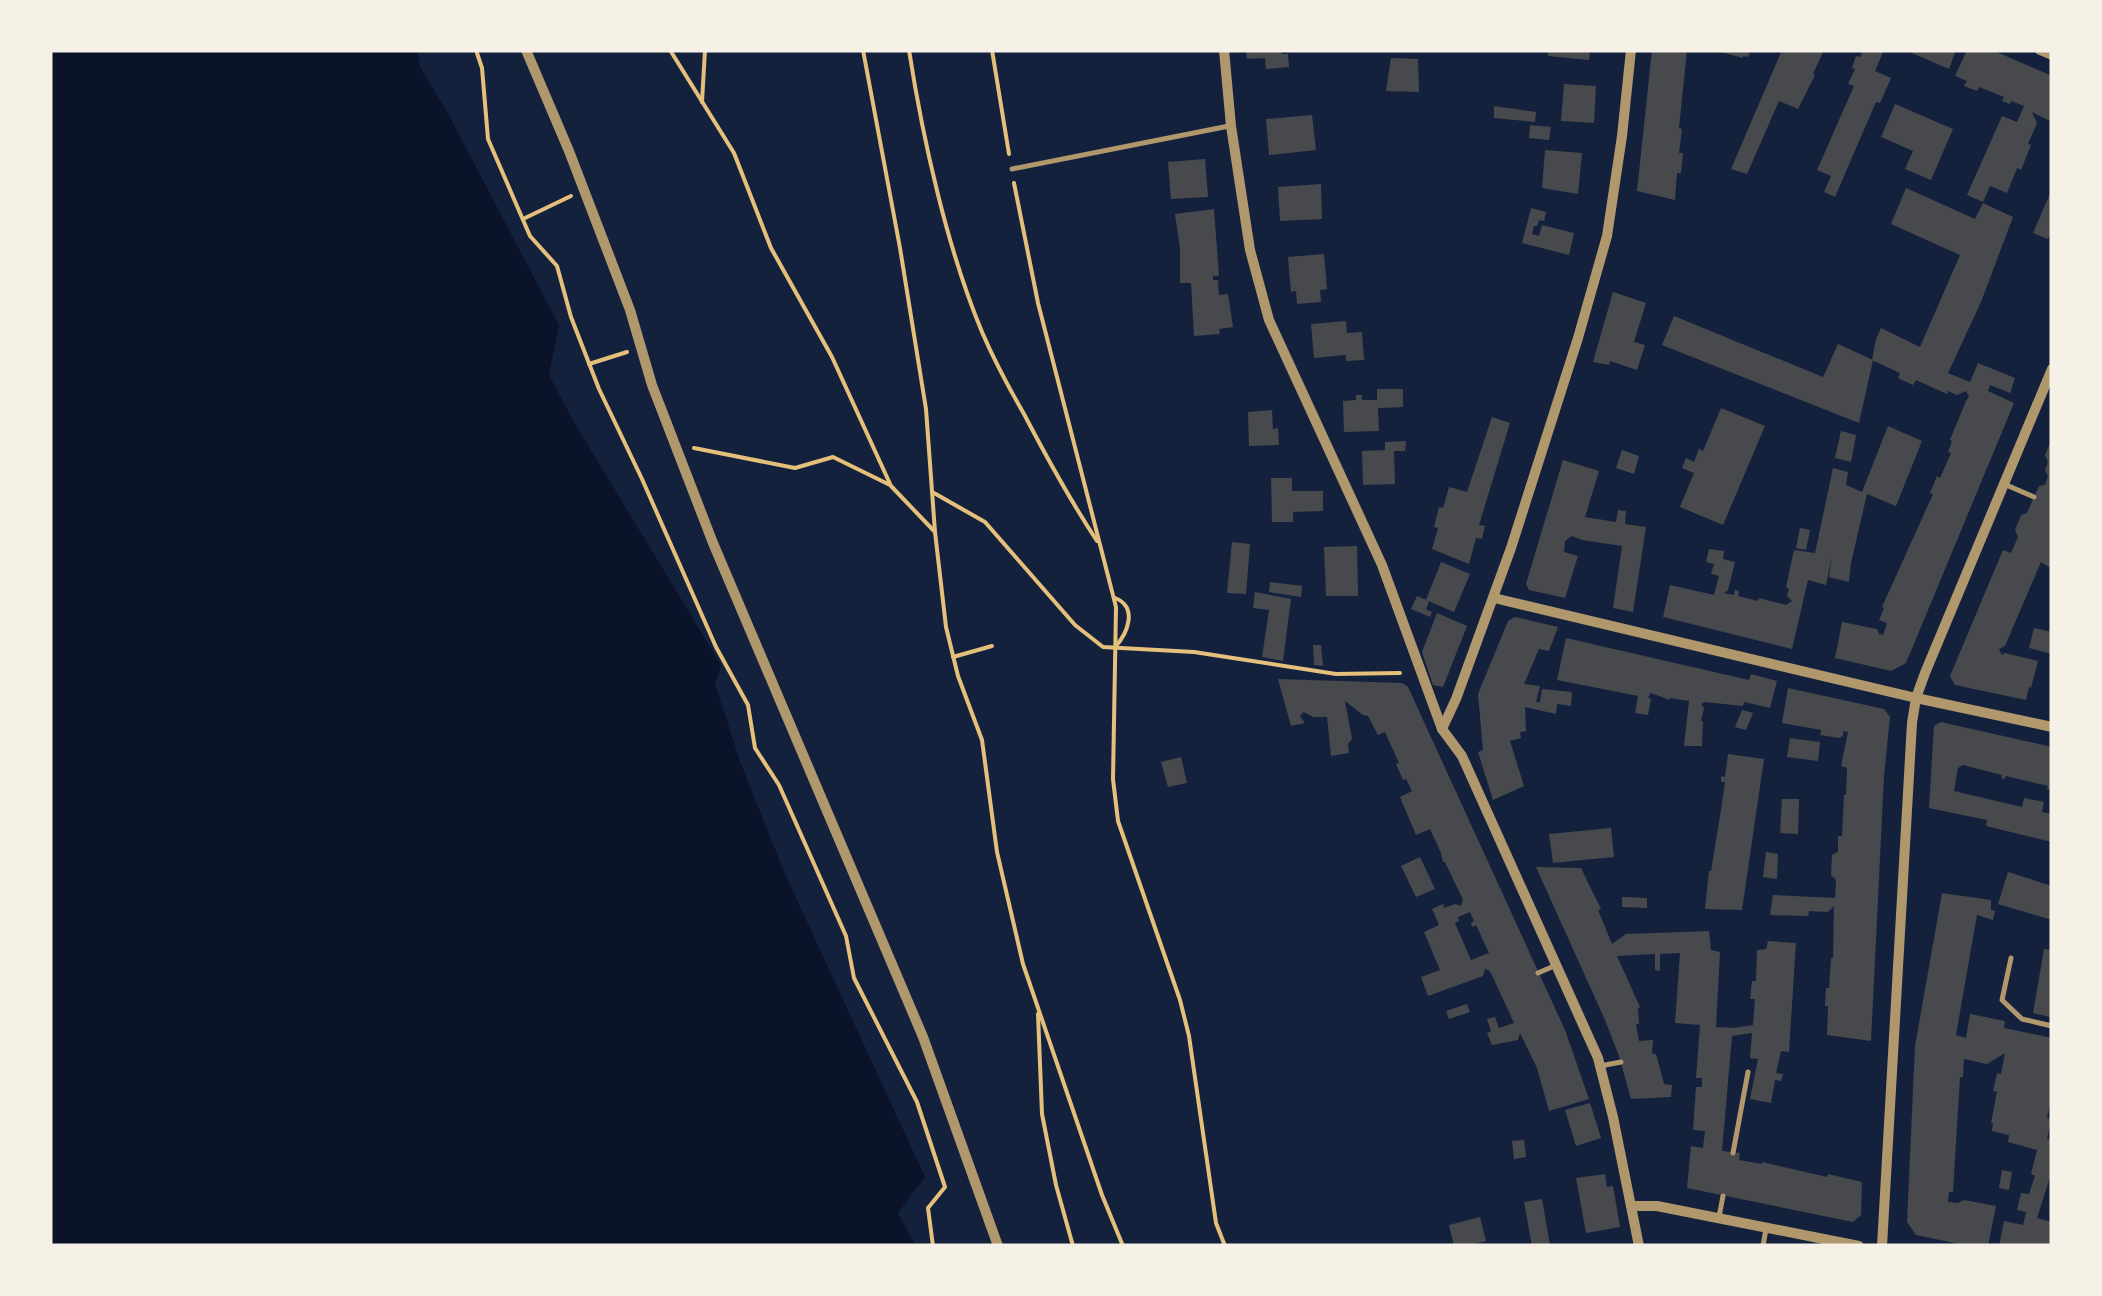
<svg xmlns="http://www.w3.org/2000/svg" width="2102" height="1296" font-family="Spectral,serif">
<style>
.water{fill:#0b132b}
.building{fill:#48494c;fill-rule:evenodd}
.lines{fill:none;stroke-linecap:round;stroke-linejoin:round}
.path{stroke:#e5c07b;stroke-width:4}
.service{stroke:#b1986c;stroke-width:5}
.minor{stroke:#b1986c;stroke-width:10}
</style>
<rect width="100%" height="100%" fill="#14213d"/>
<path class="water" d="M50 50H418L420 67 445 108 559 325 549 375 574 422 721 665 715 684 741 764 785 874 925 1177 898 1213 916 1246H50Z"/>
<g class="building">
<path d="M1246 50H1281L1282 54H1288L1289 67 1266 69 1265 58 1247 59Z"/>
<path d="M1548 50H1590L1589 60 1548 56Z"/>
<path d="M1652 50H1687L1679 128 1682 129 1679 153H1683L1681 173H1677L1675 200 1637 191Z"/>
<path d="M1714 50H1751L1748 57 1743 56V58Z"/>
<path d="M1782 50H1818L1823 52 1813 74 1815 75 1798 109 1779 101 1747 174 1731 169Z"/>
<path d="M1863 50H1884L1875 71 1891 78 1880 103 1876 102 1835 197 1824 192 1831 176 1817 170 1854 86 1848 84 1855 69 1852 68 1856 56 1860 57Z"/>
<path d="M1905 50H1956L1949 69Z"/>
<path d="M1967 50H1992L2052 76V122L2032 112 2037 123 2028 144 2031 145 2021 170 2017 168 2007 193 1990 186 1983 202 1967 195 2002 116 2017 122 2024 106 2011 101 2010 104 2002 101 2004 97 1979 87 1977 91 1964 86 1967 81 1955 76Z"/>
<path d="M1391 58 1418 59 1419 92 1386 91Z"/>
<path d="M1564 84 1596 86 1594 123 1561 121Z"/>
<path d="M1895 104 1953 129 1931 180 1905 169 1913 151 1881 137Z"/>
<path d="M1494 106 1536 112 1535 122 1494 118Z"/>
<path d="M1312 115 1316 150 1269 155 1266 119Z"/>
<path d="M1530 125 1551 127 1549 140 1529 138Z"/>
<path d="M1545 150 1582 153 1578 194 1542 188Z"/>
<path d="M1205 159 1208 197 1171 199 1168 162Z"/>
<path d="M1321 184 1322 219 1280 221 1278 187Z"/>
<path d="M1906 188 1975 219 1983 203 2013 217 1981 302 1948 373 1970 382 1978 363 2015 378 2010 393 1990 385 1988 391 2014 403 1906 663 1891 671 1835 658 1842 622 1877 629 1879 634 1883 635 1887 623 1879 620 1884 608 1882 607 1933 494 1930 493 1937 476 1940 478 1951 453 1948 452 1952 441 1950 440 1966 401 1969 397 1966 391 1957 395 1948 391 1947 394 1916 380 1913 385 1898 378 1900 373 1872 360 1876 339 1881 328 1920 347 1960 255 1891 224Z"/>
<path d="M2052 189V230L2048 239 2033 233Z"/>
<path d="M1531 208 1546 212 1544 221 1539 220 1537 226H1534L1532 234 1539 236 1542 225 1574 233 1569 255 1522 243Z"/>
<path d="M1214 209 1219 276H1213V280H1218L1219 295 1228 294 1233 327 1219 329 1220 334 1194 336 1191 283H1180V248L1175 214Z"/>
<path d="M1324 254 1327 289 1320 290 1321 302 1297 304 1296 291 1291 292 1288 257Z"/>
<path d="M1613 292 1646 303 1634 342 1645 345 1637 370 1610 361 1609 365 1593 362Z"/>
<path d="M1674 316 1823 377 1838 344 1873 360 1859 423 1662 345Z"/>
<path d="M1346 321 1347 333 1362 332 1364 360 1346 361V355L1314 358 1311 324Z"/>
<path d="M1377 389H1403V407L1378 408 1379 431 1344 432 1343 401 1356 400V395H1362V400H1377Z"/>
<path d="M1721 408 1765 426 1723 525 1680 507 1694 473 1682 468 1686 458 1694 462 1699 449 1703 451Z"/>
<path d="M1272 410 1273 429 1278 428 1279 445 1249 446 1248 412Z"/>
<path d="M1492 417 1510 423 1479 525 1485 526 1482 539 1476 538 1469 564 1432 549 1438 528 1434 527 1439 507 1443 508 1449 487 1467 492Z"/>
<path d="M1888 426 1922 441 1896 506 1867 494 1851 563 1849 582 1829 577 1832 556 1826 585 1808 580 1792 649 1663 617 1670 585 1714 595 1719 576 1711 574 1714 564 1706 562 1709 549 1724 551 1723 559 1735 562 1728 590 1724 593 1734 595 1735 590 1739 591 1738 596 1758 601 1759 598 1786 605 1792 601 1787 596 1789 589 1786 587 1794 550 1815 553 1833 468 1848 472 1846 485 1862 492Z"/>
<path d="M1841 431 1856 435 1851 462 1835 458Z"/>
<path d="M2052 438V553L2050 558 2052 560V569L2041 562 2005 646 1999 649 2002 655 2005 653 2038 661 2031 688 2029 687 2026 700 1955 685 1950 676 2003 550 2011 553 2018 537 2015 530 2021 515 2027 513 2039 486 2045 485 2048 476 2045 470 2048 462 2045 455Z"/>
<path d="M1406 441 1405 451H1394L1395 484 1363 485 1362 451 1385 450V442Z"/>
<path d="M1622 450 1639 456 1634 474 1616 468Z"/>
<path d="M1563 460 1599 471 1585 517 1616 522 1618 510 1626 511 1625 524 1646 527 1633 612 1613 608 1622 546 1582 540 1572 536 1565 541 1564 552 1578 556 1565 598 1529 590 1526 584Z"/>
<path d="M1271 478H1292V491H1323V511L1293 512V522H1272Z"/>
<path d="M1800 528 1810 530 1806 550 1796 548Z"/>
<path d="M1232 542 1250 544 1246 594 1227 593Z"/>
<path d="M1357 546 1358 596H1326L1324 547Z"/>
<path d="M1441 562 1470 574 1454 612 1426 600Z"/>
<path d="M1270 582 1302 586 1301 597 1269 592Z"/>
<path d="M1255 592 1291 599 1283 661 1262 657 1269 610 1253 608Z"/>
<path d="M1417 596 1429 601 1426 609 1432 612 1430 617 1411 609Z"/>
<path d="M1437 613 1467 626 1443 687 1433 685 1422 652Z"/>
<path d="M1515 617 1558 627 1549 651 1539 649 1524 684 1540 686 1536 702H1540L1542 689 1572 692 1571 706 1557 704 1556 714 1525 707 1526 731 1520 732 1521 738 1510 741 1524 786 1493 800 1478 752 1483 750 1478 694 1508 621Z"/>
<path d="M2034 628 2052 632V654L2029 648Z"/>
<path d="M1566 638 1749 680 1751 674 1777 681 1770 708 1744 702 1743 706 1705 702 1701 704 1704 708 1701 721H1703L1702 746H1684L1689 701 1670 698V700L1651 693 1648 697 1651 699 1648 715 1635 713 1638 696 1557 680Z"/>
<path d="M1313 645H1321L1323 666 1314 665Z"/>
<path d="M1278 679 1402 683 1408 687 1565 1030 1589 1099 1549 1111 1537 1068 1520 1033 1518 1040 1492 1045 1487 1033 1491 1031 1487 1019 1495 1017 1499 1028 1514 1023 1490 971 1485 969 1483 976 1428 996 1421 977 1440 970 1424 932 1439 925 1432 909 1443 904 1444 908 1455 904 1461 906 1463 900 1445 862H1443L1441 853 1430 829 1416 835 1400 797 1412 791 1406 779 1403 780 1396 764 1399 763 1385 732 1378 735 1368 716 1363 715 1345 701 1352 739 1348 744 1349 753 1331 756 1327 717H1313L1304 712 1300 716 1305 723 1291 726ZM1470 912 1474 921 1471 923 1472 927 1476 925 1489 953 1471 960 1455 923 1459 921 1458 917Z"/>
<path d="M1788 688 1884 709 1890 717 1884 776 1871 1041 1827 1035 1828 1006H1825L1826 988H1829L1831 958H1833L1834 906 1828 912 1809 911 1808 916 1770 915 1773 895 1835 898 1836 880 1831 875 1832 855 1838 852V836H1842L1844 795H1846L1847 768 1841 766 1848 732 1843 731V736L1839 738 1820 735 1821 730 1782 723Z"/>
<path d="M1742 710 1753 713 1746 730 1735 727Z"/>
<path d="M1941 722 2052 747 2051 790 2047 789 2048 786 2006 776 2005 779 2001 778 2002 775 1963 765 1958 768 1954 791 2022 807 2024 798 2044 802 2042 812 2052 814V842L1986 826 1987 820 1929 808 1934 726Z"/>
<path d="M1790 738 1820 742 1818 761 1787 757Z"/>
<path d="M1728 754 1764 759 1742 910 1705 909 1709 871H1711L1721 810 1725 782H1721V776L1725 777Z"/>
<path d="M1181 757 1187 783 1168 787 1161 762Z"/>
<path d="M1782 799H1799L1798 834 1780 833Z"/>
<path d="M1611 828 1614 857 1553 863 1549 834Z"/>
<path d="M1766 852 1778 854 1777 879 1763 877Z"/>
<path d="M1420 857 1435 889 1416 897 1401 866Z"/>
<path d="M1536 867 1581 868 1601 909 1598 910 1612 944 1626 934 1709 931 1711 950 1720 952 1716 1027 1733 1028 1753 1025 1755 999H1750L1752 981H1756L1757 950 1766 949 1768 941 1796 943 1789 1052 1781 1051 1776 1073 1783 1074 1781 1081 1775 1080 1771 1103 1750 1099 1758 1059 1750 1058 1752 1033 1732 1036 1722 1151 1740 1153 1739 1160 1762 1164V1162L1827 1177 1828 1174 1862 1182 1861 1215 1853 1222 1687 1188 1691 1146 1703 1148 1705 1131 1693 1130 1696 1087H1702V1078H1696L1700 1025 1675 1023 1680 953 1660 954V971L1655 970V954L1617 956 1640 1007 1638 1008 1639 1024H1636L1639 1041 1653 1040 1652 1054H1656L1664 1084 1672 1085 1671 1097 1631 1099 1619 1056 1605 1020Z"/>
<path d="M2008 872 2052 886V920L1998 904Z"/>
<path d="M1942 893 1991 900V910L1995 911 1993 920 1977 915 1956 1035 1966 1038 1970 1014 2005 1021 2004 1028 2052 1038V1095L2047 1118 2051 1119 2047 1139 2052 1140V1171L2037 1218 2052 1222V1246H1999L2004 1221 2023 1225 2026 1212 2017 1210 2021 1193 2029 1194 2035 1176 2031 1174 2037 1150 2008 1142 2009 1135 1992 1131 1993 1123H1991L1997 1092 1993 1091 1997 1073 2001 1074 2005 1053 1987 1064 1964 1059 1963 1077H1960L1953 1192H1949L1948 1202 1958 1203 1964 1200 1996 1206 1988 1246H1969L1916 1235 1907 1222 1915 1046Z"/>
<path d="M1622 897 1647 898V908L1622 907Z"/>
<path d="M2044 949 2052 950 2050 1017 2033 1013Z"/>
<path d="M1467 1004 1470 1012 1449 1019 1446 1011Z"/>
<path d="M1590 1103 1601 1138 1576 1146 1565 1110Z"/>
<path d="M1524 1140 1526 1157 1514 1159 1512 1141Z"/>
<path d="M2002 1170 2012 1172 2009 1190 1999 1188Z"/>
<path d="M1605 1174 1607 1187 1613 1186 1620 1227 1586 1233 1576 1178Z"/>
<path d="M1542 1199 1550 1245 1532 1246 1524 1202Z"/>
<path d="M1480 1217 1486 1241 1466 1246H1454L1449 1225Z"/>
</g>
<g class="lines">
<g class="path">
<path d="M476 50 482 68 488 139 530 236 557 266 571 317 599 389 642 479 716 647 748 705 755 748 779 785 846 936 854 978 917 1102 945 1187 928 1208 933 1246"/>
<path d="M670 50 734 153 771 248 832 357 891 486 935 532"/>
<path d="M863 50 900 248 926 409 935 532 946 627 958 676 982 740 997 852 1023 964 1102 1195 1123 1246"/>
<path d="M909 50C923 140 947 248 982 332 994 360 1009 388 1024 414 1047 458 1070 500 1097 541"/>
<path d="M992 50 1009 154"/>
<path d="M702 102 705 50"/>
<path d="M1014 183 1038 303 1116 607 1113 779 1118 821 1180 1000 1189 1036 1216 1223 1225 1246"/>
<path d="M523 219 571 196"/>
<path d="M589 364 627 352"/>
<path d="M694 448 795 468 833 457 890 485"/>
<path d="M934 493 985 522 1075 625 1103 647 1194 652 1336 674 1400 673"/>
<path d="M1115 598C1138 607 1128 633 1115 647"/>
<path d="M953 657 992 646"/>
<path d="M1038 1014 1042 1114 1056 1185 1073 1246"/>
</g>
<g class="service">
<path d="M1012 169 1229 126"/>
<path d="M2004 484 2034 497"/>
<path d="M2011 958 2002 1000 2022 1019 2052 1026"/>
<path d="M1538 973 1554 966"/>
<path d="M1600 1066 1621 1062"/>
<path d="M1733 1153 1748 1072"/>
<path d="M1719 1217 1723 1196"/>
<path d="M1763 1246 1766 1229"/>
</g>
<g class="minor">
<path d="M526 50 569 151 630 310 652 385 713 543 923 1037 998 1246"/>
<path d="M1224 50 1231 126 1250 250 1269 320 1382 565 1442 729 1462 756 1598 1058 1613 1117 1639 1246"/>
<path d="M2040 50 2052 55"/>
<path d="M1494 598 1916 698 2052 727"/>
<path d="M1442 729 1456 699 1511 548 1578 338 1607 236 1622 136 1631 50"/>
<path d="M1632 1206H1657L1859 1246"/>
<path d="M1882 1246 1912 723 1916 698 1925 673 2052 369"/>
</g>
</g>
<rect width="2102" height="1296" fill="none" stroke="#f6f1e7" stroke-width="105"/>
</svg>
